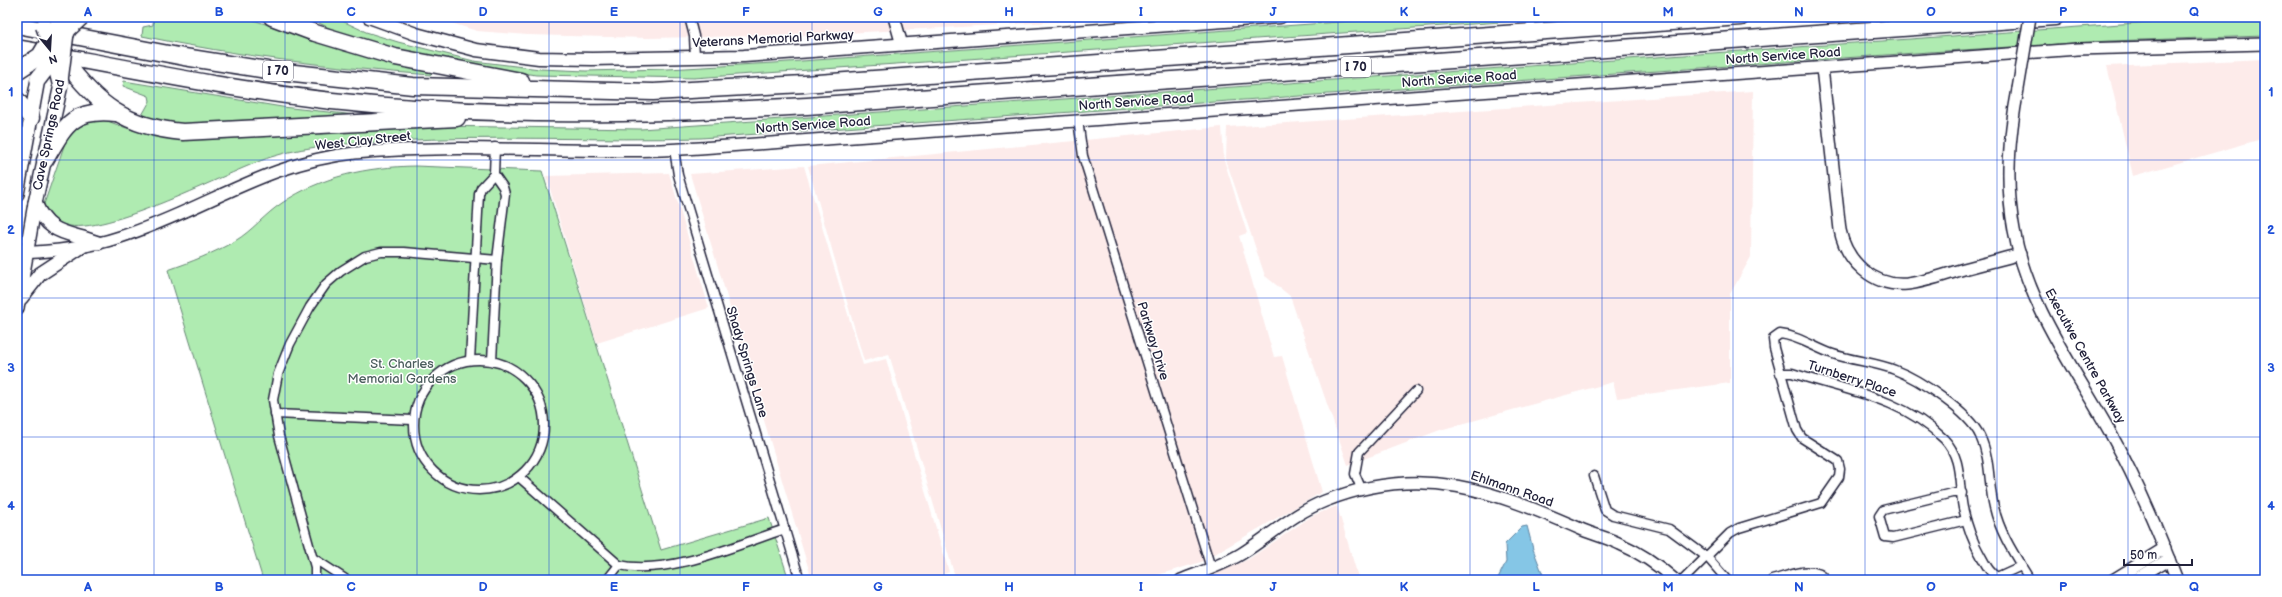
<svg xmlns="http://www.w3.org/2000/svg" width="2282" height="597" font-family="'Balsamiq Sans',sans-serif">
<style>
.built{fill:#fdebea}
.green{fill:#afebb1;stroke:#688676}
.water{fill:#85c6e6;stroke:#5d84a2}
.lines{fill:none;stroke-linecap:round;stroke-linejoin:round}
.minor-casing{stroke:#22223b;stroke-width:11}
.tertiary-casing{stroke:#22223b;stroke-width:14}
.secondary-casing{stroke:#22223b;stroke-width:15}
.primary-casing{stroke:#22223b;stroke-width:16}
.motorway-casing{stroke:#22223b;stroke-width:19}
.minor{stroke:#fff;stroke-width:8}
.tertiary{stroke:#fff;stroke-width:11}
.secondary{stroke:#fff;stroke-width:12}
.primary{stroke:#fff;stroke-width:13}
.motorway{stroke:#fff;stroke-width:16}
.tertiary-bridge-casing{stroke:#22223b;stroke-width:14;stroke-linecap:butt}
.primary-bridge-casing{stroke:#22223b;stroke-width:16;stroke-linecap:butt}
.motorway-bridge-casing{stroke:#22223b;stroke-width:19;stroke-linecap:butt}
.tertiary-bridge{stroke:#fff;stroke-width:11}
.primary-bridge{stroke:#fff;stroke-width:13}
.motorway-bridge{stroke:#fff;stroke-width:16}
.grid{fill:none;stroke:#1d4ed8;stroke-width:1;stroke-opacity:0.55}
.labels{text-anchor:middle;dominant-baseline:central;stroke-width:3;stroke-linejoin:round;paint-order:stroke}
.shield{fill:#fff;stroke:#646476;stroke-width:1}
.shield-label{font-size:12px;font-weight:bold;fill:#22223b}
.street-label{font-size:13px;fill:#22223b;stroke:#fff}
.park-label{font-size:13px;fill:#4c5e5e;stroke:#fff}
.neatline{fill:none;stroke:#1d4ed8;stroke-width:1.5}
.grid-label{font-size:13px;text-anchor:middle;font-weight:bold;fill:#1d4ed8}
</style>
<rect width="100%" height="100%" fill="#fff"/>
<filter id="ink" filterUnits="userSpaceOnUse"><feTurbulence type="fractalNoise" baseFrequency=".025" numOctaves="2"/><feDisplacementMap in="SourceGraphic" scale="8" xChannelSelector="R" yChannelSelector="G"/><feConvolveMatrix kernelMatrix="1 2 1 2 8 2 1 2 1" color-interpolation-filters="sRGB"/></filter>
<g filter="url(#ink)">
<g class="built">
<path d="M432 17H1151L807 35 648 38 528 35 477 31Z"/>
<path d="M2265 59V138L2133 176 2107 66Z"/>
<path d="M1753 91 1751 257 1730 294V383L1617 398 1613 382 1440 430 1348 465 1290 296 1265 276 1226 160 1227 127Z"/>
<path d="M1222 127 1224 160 1247 233 1239 236 1274 357 1282 356 1322 492 1201 562 1141 580H956L889 354 864 361 808 166Z"/>
<path d="M804 166 863 365 886 359 949 572 929 580H812L690 174Z"/>
<path d="M669 173 709 308 597 343 546 176Z"/>
<path d="M1337 506 1359 580H1203L1249 559 1312 516Z"/>
</g>
<g class="green">
<path d="M153 17H244L355 53 432 73 431 75C334 68 237 56 142 36L143 27 153 25Z"/>
<path d="M307 17H334L366 32 398 42 474 61 540 69 586 71 668 69 774 63 1407 17H1573L694 78 536 75 473 66 385 47 343 35Z"/>
<path d="M2220 17H2265V36L2109 41 1929 52 701 138C598 141 495 135 393 141 352 144 311 144 271 157 226 172 106 237 65 225 54 222 48 214 44 204L65 143 75 126 98 117C131 131 153 137 189 140L433 126 641 129Z"/>
<path d="M124 81 282 107 356 115V120L195 124 163 123 141 117 150 101 149 96 123 86Z"/>
<path d="M415 166 542 171 661 550 769 518 789 580H263L168 270C191 262 214 253 235 241 252 231 265 214 282 203 322 176 367 167 415 166Z"/>
</g>
<path class="water" d="M1527 526 1533 549 1545 580H1497L1506 562 1505 544 1522 527Z"/>
<g class="lines">
<defs>
<g id="minor">
<path d="M689 17 694 36 695 57"/>
<path d="M1078 120 1083 156 1211 568"/>
<path d="M674 149 678 175 800 580"/>
<circle cx="479" cy="425" r="65"/>
<path d="M470 360 479 194 481 188 494 174"/>
<path d="M492 361 497 260 505 194 503 187 494 174 495 147"/>
<path d="M1780 373H1792C1847 391 1901 397 1944 439 1963 459 1958 483 1963 508 1967 525 1972 541 1981 556 1986 565 1989 572 1997 577L2021 566"/>
<path d="M275 414 413 420"/>
<path d="M1594 476 1605 510 1613 515 1669 529 1707 557 1727 580"/>
<path d="M519 477 619 565C668 576 737 545 785 529"/>
<path d="M1361 488 1355 474 1359 452 1416 391"/>
<path d="M1962 493H1952L1883 510 1879 516 1885 537 1893 538 1966 520"/>
<path d="M313 558 347 580"/>
<path d="M315 580V567L279 436 273 400 278 374 290 344 310 307 326 284 341 271 365 256 381 252H404L497 260"/>
<path d="M607 580 619 565"/>
<path d="M1683 580 1730 533 1739 528 1821 503 1839 477 1840 469 1838 461 1802 438 1797 430 1774 348 1773 339 1780 334C1799 336 1815 348 1833 354 1853 361 1875 362 1895 370 1919 379 1969 412 1980 436 1991 459 1988 483 1994 507 2000 534 2016 557 2030 580"/>
<path d="M1772 580C1788 576 1815 563 1826 580"/>
</g>
<g id="tertiary">
<path d="M894 17 902 45"/>
<path d="M1822 68 1840 230C1846 261 1873 287 1907 284 1924 282 1941 276 1957 271 1978 265 1999 260 2020 254"/>
<path d="M2018 89C2009 137 2005 182 2014 230 2027 305 2075 369 2111 434 2137 481 2158 530 2177 580"/>
<path d="M17 253C52 252 87 248 120 237 202 211 266 162 355 153 470 142 585 156 700 148 1160 115 1619 82 2078 49L2265 44"/>
<path d="M1181 580C1201 572 1223 565 1241 554 1270 536 1294 513 1325 501 1422 462 1494 491 1583 530 1595 535 1608 538 1620 544 1641 553 1658 565 1675 580"/>
<path d="M2113 580 2165 548"/>
<path d="M2134 580 2169 559"/>
</g>
<path id="secondary" d="M369 17 416 34 476 50 539 58 592 59 744 56 1280 17"/>
<g id="primary">
<path d="M17 194 38 79"/>
<path d="M35 203C50 237 68 231 98 243"/>
<path d="M21 298 40 274 81 247"/>
<path d="M17 308 35 203 61 85"/>
</g>
<g id="motorway">
<path d="M272 17 315 33 395 57 521 81"/>
<path d="M17 25 184 57 267 70 413 86 653 92 804 84 1741 17"/>
<path d="M17 48C122 67 226 89 332 101 490 118 648 115 807 106L2055 17"/>
<path d="M64 60C97 105 126 127 183 132L457 118"/>
<path d="M17 100 31 118"/>
<path d="M45 160C65 126 72 108 116 113"/>
</g>
</defs>
<use href="#minor" class="minor-casing"/>
<use href="#tertiary" class="tertiary-casing"/>
<use href="#secondary" class="secondary-casing"/>
<use href="#primary" class="primary-casing"/>
<use href="#motorway" class="motorway-casing"/>
<use href="#minor" class="minor"/>
<use href="#tertiary" class="tertiary"/>
<use href="#secondary" class="secondary"/>
<use href="#primary" class="primary"/>
<use href="#motorway" class="motorway"/>
<defs>
<path id="tertiary-bridge" d="M2018 89 2030 17"/>
<path id="primary-bridge" d="M61 81 69 17"/>
<g id="motorway-bridge">
<path d="M44 26 50 42 61 85"/>
<path d="M17 71 40 56 58 26"/>
<path d="M38 79 54 58 68 29 81 17"/>
</g>
</defs>
<use href="#tertiary-bridge" class="tertiary-bridge-casing"/>
<use href="#primary-bridge" class="primary-bridge-casing"/>
<use href="#motorway-bridge" class="motorway-bridge-casing"/>
<use href="#tertiary-bridge" class="tertiary-bridge"/>
<use href="#primary-bridge" class="primary-bridge"/>
<use href="#motorway-bridge" class="motorway-bridge"/>
</g>
</g>
<path class="grid" d="M154 17V580M285 17V580M417 17V580M549 17V580M680 17V580M812 17V580M944 17V580M1075 17V580M1207 17V580M1338 17V580M1470 17V580M1602 17V580M1733 17V580M1865 17V580M1997 17V580M2128 17V580M17 160H2265M17 298H2265M17 437H2265"/>
<g class="labels">
<g class="shield">
<rect x="1341" y="57" width="30" height="20" rx="3"/>
<rect x="263" y="61" width="30" height="20" rx="3"/>
</g>
<g class="shield-label">
<text x="1356" y="67">I 70</text>
<text x="278" y="71">I 70</text>
</g>
<g class="street-label">
<text transform="translate(773 39) rotate(-3)">Veterans Memorial Parkway</text>
<text transform="translate(1783 56) rotate(-4)">North Service Road</text>
<text transform="translate(1459 79) rotate(-4)">North Service Road</text>
<text transform="translate(1136 102) rotate(-4)">North Service Road</text>
<text transform="translate(813 125) rotate(-4)">North Service Road</text>
<text transform="translate(49 135) rotate(-78)">Cave Springs Road</text>
<text transform="translate(363 141) rotate(-6)">West Clay Street</text>
<text transform="translate(1153 341) rotate(73)">Parkway Drive</text>
<text transform="translate(2085 356) rotate(61)">Executive Centre Parkway</text>
<text transform="translate(747 362) rotate(73)">Shady Springs Lane</text>
<text transform="translate(1852 379) rotate(18)">Turnberry Place</text>
<text transform="translate(1512 489) rotate(19)">Ehlmann Road</text>
</g>
<g class="park-label">
<text x="402" y="364">St. Charles<tspan x="402" dy="15">Memorial Gardens</tspan></text>
</g>
</g>
<rect width="2282" height="597" fill="none" stroke="#fff" stroke-width="44"/>
<g transform="translate(50 50) rotate(162)" stroke="#ffffff" stroke-width="3" paint-order="stroke">
<path d="M0-3L7 15L0 10L-7 15Z" fill="#22223b"/>
<text y="-6" font-size="11" font-weight="bold" text-anchor="middle" fill="#22223b">N</text>
</g>
<path d="M2124 559v6h68v-6" fill="none" stroke="#22223b" stroke-width="2"/>
<text x="2130" y="559" font-size="12" fill="#22223b" stroke="#ffffff" stroke-width="3" paint-order="stroke">50 m</text>
<rect x="22" y="22" width="2238" height="553" class="neatline"/>
<g class="grid-label">
<text x="88" y="16">A</text>
<text x="219" y="16">B</text>
<text x="351" y="16">C</text>
<text x="483" y="16">D</text>
<text x="614" y="16">E</text>
<text x="746" y="16">F</text>
<text x="878" y="16">G</text>
<text x="1009" y="16">H</text>
<text x="1141" y="16">I</text>
<text x="1273" y="16">J</text>
<text x="1404" y="16">K</text>
<text x="1536" y="16">L</text>
<text x="1668" y="16">M</text>
<text x="1799" y="16">N</text>
<text x="1931" y="16">O</text>
<text x="2063" y="16">P</text>
<text x="2194" y="16">Q</text>
<text x="11" y="96">1</text>
<text x="2271" y="96">1</text>
<text x="11" y="234">2</text>
<text x="2271" y="234">2</text>
<text x="11" y="372">3</text>
<text x="2271" y="372">3</text>
<text x="11" y="510">4</text>
<text x="2271" y="510">4</text>
<text x="88" y="591">A</text>
<text x="219" y="591">B</text>
<text x="351" y="591">C</text>
<text x="483" y="591">D</text>
<text x="614" y="591">E</text>
<text x="746" y="591">F</text>
<text x="878" y="591">G</text>
<text x="1009" y="591">H</text>
<text x="1141" y="591">I</text>
<text x="1273" y="591">J</text>
<text x="1404" y="591">K</text>
<text x="1536" y="591">L</text>
<text x="1668" y="591">M</text>
<text x="1799" y="591">N</text>
<text x="1931" y="591">O</text>
<text x="2063" y="591">P</text>
<text x="2194" y="591">Q</text>
</g>
</svg>
